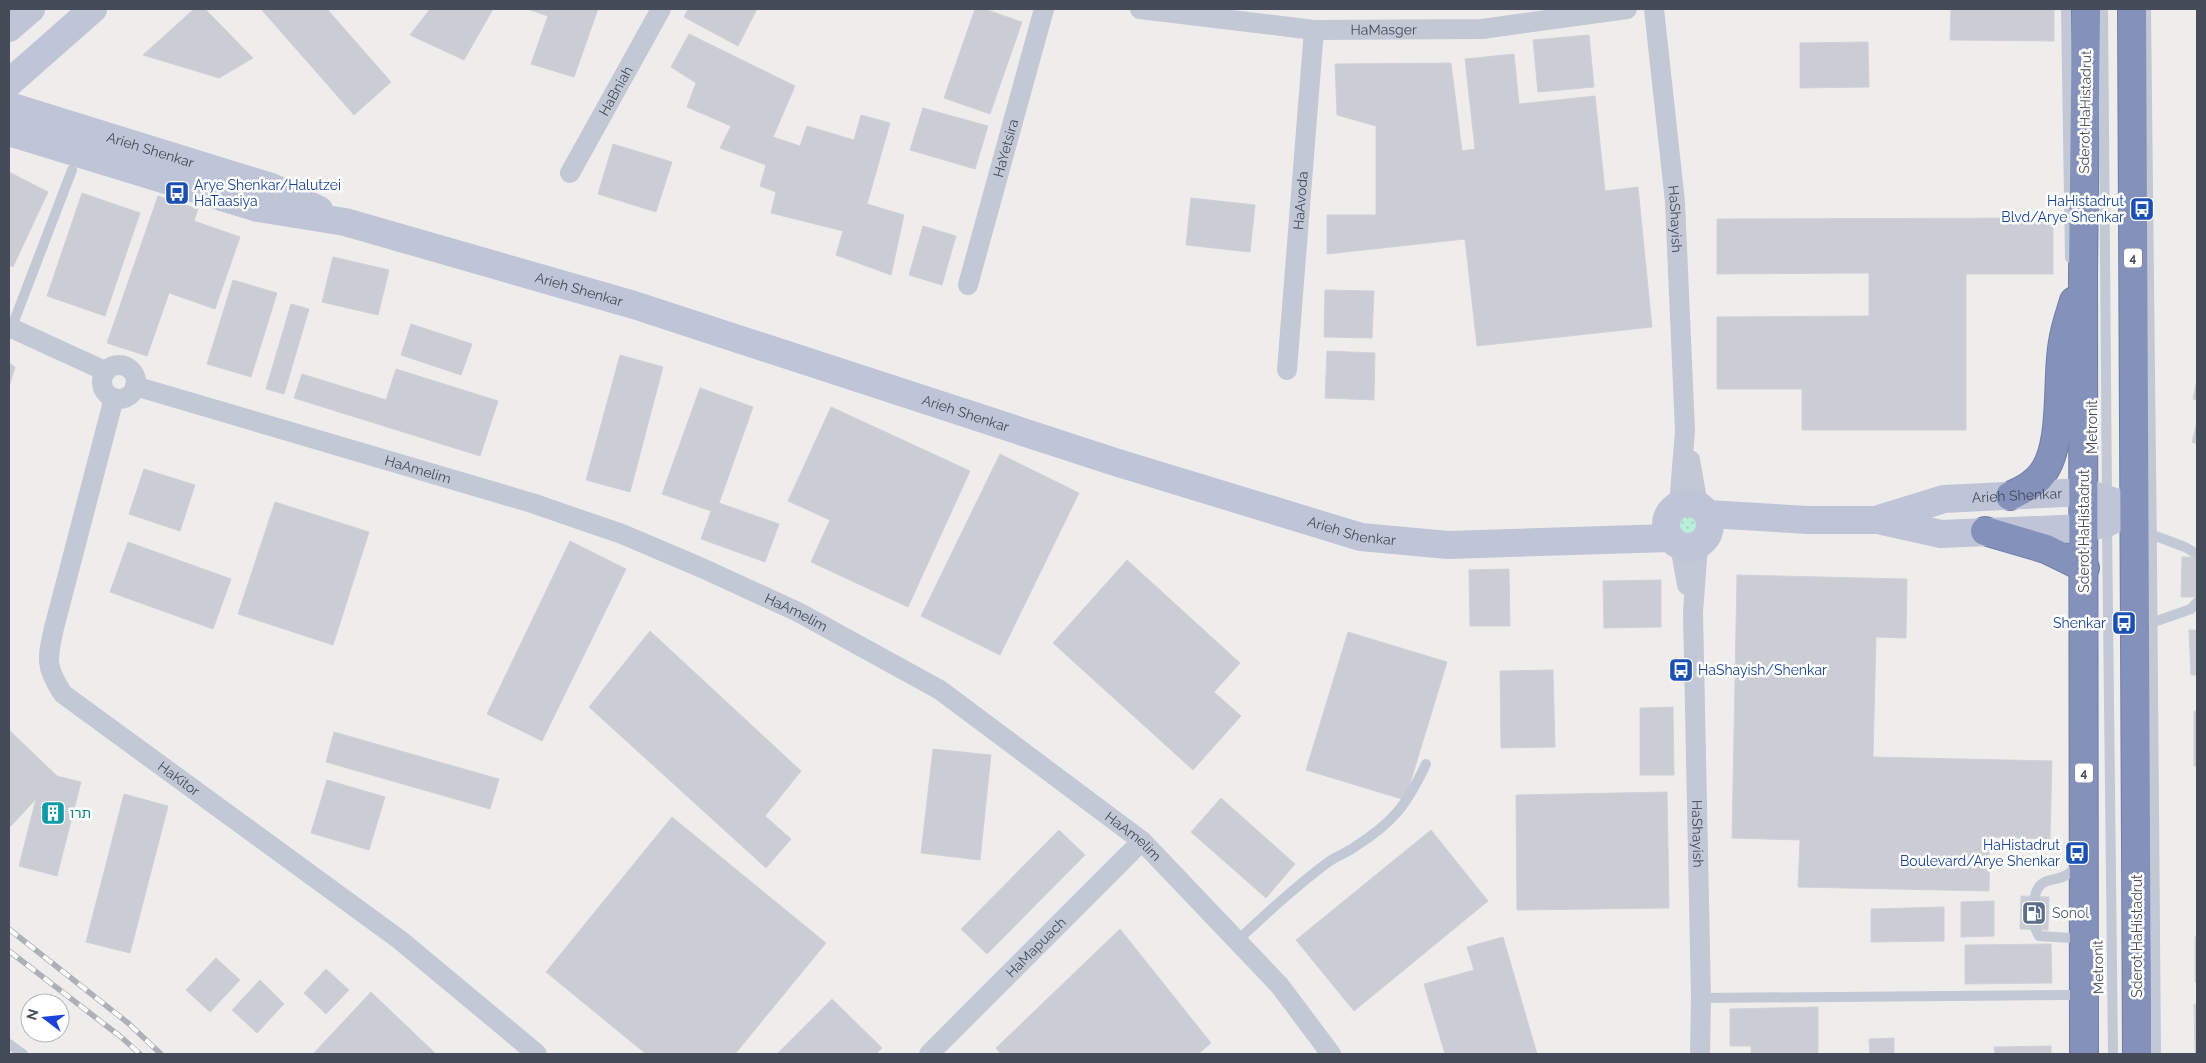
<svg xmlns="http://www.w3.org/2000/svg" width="2206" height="1063" font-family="Raleway,'Noto Sans Hebrew',sans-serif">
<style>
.grass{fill:url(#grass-dots)}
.building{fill:#cccdd4;stroke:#d0d1d8}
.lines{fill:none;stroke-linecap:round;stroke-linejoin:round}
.highway-casing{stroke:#6f7da7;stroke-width:30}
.lane{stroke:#c2c8d4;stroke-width:10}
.street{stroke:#c2c8d4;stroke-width:20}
.secondary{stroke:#bfc4d6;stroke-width:28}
.highway{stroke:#8492bb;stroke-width:28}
.rail-casing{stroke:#aeb0b7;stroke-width:5.5}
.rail{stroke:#fff;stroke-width:4;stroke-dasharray:11;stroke-linecap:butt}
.labels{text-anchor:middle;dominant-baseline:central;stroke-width:5;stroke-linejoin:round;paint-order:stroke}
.shield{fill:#fff;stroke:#7d818b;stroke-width:1}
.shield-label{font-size:12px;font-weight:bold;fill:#454b59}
.street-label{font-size:14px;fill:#454b59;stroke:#fff}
.transit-label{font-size:14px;fill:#164399;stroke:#fff;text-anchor:end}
.culture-label{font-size:14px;fill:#0d838f;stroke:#fff;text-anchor:start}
.service-label{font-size:14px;fill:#4e5e75;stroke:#fff;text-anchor:start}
</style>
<defs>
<pattern id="grass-dots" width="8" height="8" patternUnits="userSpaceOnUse" patternTransform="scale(1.25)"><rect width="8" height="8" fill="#baedda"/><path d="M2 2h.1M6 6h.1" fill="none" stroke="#a1cdbd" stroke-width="1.8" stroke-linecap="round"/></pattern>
</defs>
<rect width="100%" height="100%" fill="#efedec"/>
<circle class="grass" cx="1689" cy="525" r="15"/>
<g class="building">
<path d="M194 9H205L253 58 219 78 143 55Z"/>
<path d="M261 9H327L391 82 354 115Z"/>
<path d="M430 9H493L464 60 410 35Z"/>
<path d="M527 9H598L574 77 531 64 548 16Z"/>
<path d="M688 9H757L738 46 684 17Z"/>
<path d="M975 9H984L1022 22 990 114 944 98Z"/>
<path d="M1951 9H2054V41L1950 40Z"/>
<path d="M689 34 795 86 773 137 800 146 807 126 854 140 861 115 890 123 867 204 904 215 891 275 836 255 843 231 771 213 776 192 760 186 766 165 720 148 731 126 687 107 696 83 671 67Z"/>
<path d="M1589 35 1594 87 1538 92 1533 40Z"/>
<path d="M1868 42 1869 87 1800 88V43Z"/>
<path d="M1514 54 1519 104 1595 96 1605 191 1638 187 1652 327 1477 346 1465 239 1327 254V215H1376V126L1337 115 1335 64 1451 63 1462 151 1475 149 1465 59Z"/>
<path d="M923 108 988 126 975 169 910 150Z"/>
<path d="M613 144 672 162 656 212 598 194Z"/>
<path d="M9 172 48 192 13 267 9 265Z"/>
<path d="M82 193 140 213 105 316 47 296Z"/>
<path d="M158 196 198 209 194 221 240 237 215 309 169 293 147 356 107 343Z"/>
<path d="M1191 198 1255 205 1250 252 1186 245Z"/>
<path d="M2053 218V274H1966V430H1802V389H1717V317L1869 316V273L1717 274V219Z"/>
<path d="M923 226 956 236 942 285 909 275Z"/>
<path d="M333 257 389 270 378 315 322 302Z"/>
<path d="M233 280 277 293 251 377 207 364Z"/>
<path d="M1325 290 1374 291 1372 338 1324 337Z"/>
<path d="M291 304 309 309 284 394 266 389Z"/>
<path d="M411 324 472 344 461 375 401 355Z"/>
<path d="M1327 351 1375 353 1374 400 1325 398Z"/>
<path d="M620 355 663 367 630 492 586 480Z"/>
<path d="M9 363 15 367 9 387Z"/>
<path d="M396 369 498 401 480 456 294 398 302 374 386 400Z"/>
<path d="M2197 379V400L2193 399Z"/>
<path d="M700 388 753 407 719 503 779 524 765 562 701 539 711 511 662 494Z"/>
<path d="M831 407 970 471 908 607 811 562 830 520 788 501Z"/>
<path d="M2197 422V444L2192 442Z"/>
<path d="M1000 454 1079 493 1000 655 921 616Z"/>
<path d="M144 469 195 485 180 531 129 514Z"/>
<path d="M275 502 369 532 333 645 238 614Z"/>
<path d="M570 541 626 569 542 741 487 714Z"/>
<path d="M128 542 231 579 213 629 110 592Z"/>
<path d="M2182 557H2197V597H2181Z"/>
<path d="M1127 560 1240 663 1214 692 1241 716 1193 770 1053 643Z"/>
<path d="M1509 569 1510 626H1470L1469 570Z"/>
<path d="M1737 575 1907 579 1906 638 1876 637 1873 757 2052 761 2050 839 1990 837 1989 891 1798 887 1800 840 1732 838Z"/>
<path d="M1661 580V627L1604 628 1603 581Z"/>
<path d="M2189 630H2197V675H2191Z"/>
<path d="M650 631 801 771 765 816 791 839 766 868 589 707Z"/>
<path d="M1348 632 1447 662 1405 800 1306 770Z"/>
<path d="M1553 670 1555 747 1501 748 1500 671Z"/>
<path d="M1673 707 1674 775H1640V708Z"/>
<rect x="2194" y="711" width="3" height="55"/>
<path d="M9 730 57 776 81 782 57 876 19 866 36 799 9 828Z"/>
<path d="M334 732 499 779 490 809 326 762Z"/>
<path d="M933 749 991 755 980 860 921 853Z"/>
<path d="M327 780 385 797 369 850 311 833Z"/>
<path d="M1667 792 1669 908 1517 910 1516 795Z"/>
<path d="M124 794 168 806 130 953 86 942Z"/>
<path d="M1221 798 1295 864 1266 898 1191 832Z"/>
<path d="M672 817 826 943 735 1054H646L546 972Z"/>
<path d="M1059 830 1085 855 987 954 961 929Z"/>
<path d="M1431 830 1488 901 1354 1011 1296 940Z"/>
<path d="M2021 896 2049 897 2048 930 2020 929Z"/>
<path d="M1994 901V936L1961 937V902Z"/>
<path d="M1944 907V941L1871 942V909Z"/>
<path d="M1120 929 1211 1043 1198 1054H1001L996 1048Z"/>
<path d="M1503 937 1537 1054H1445L1424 984 1474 970 1467 947Z"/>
<rect x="2195" y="937" width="2" height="45"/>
<path d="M2051 944 2052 983 1965 984V945Z"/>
<path d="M216 958 240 980 210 1012 186 990Z"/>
<path d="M326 969 349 990 326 1014 304 993Z"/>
<path d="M260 980 284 1004 257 1033 232 1010Z"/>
<path d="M371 992 435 1053 434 1054H313Z"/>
<path d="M832 999 882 1048 876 1054H777Z"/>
<path d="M2194 1004H2197V1054H2195Z"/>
<path d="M1818 1007V1054H1751V1046H1730V1009Z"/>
<path d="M1894 1038V1054H1870L1869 1039Z"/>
<path d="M2051 1046V1054H1995L1994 1047Z"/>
</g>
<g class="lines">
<defs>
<g id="highway">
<path d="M2132 9 2137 1054"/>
<path d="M2010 496C2022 490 2034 485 2042 474 2065 445 2056 378 2063 342 2065 328 2070 314 2074 301"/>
<path d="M1985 531 2046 549 2085 568"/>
<path d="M2084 1054 2083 273 2086 9"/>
</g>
</defs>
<use href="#highway" class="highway-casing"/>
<g class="lane">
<path d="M2066 9 2070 258"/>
<path d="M2103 9 2107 498"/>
<path d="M2146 9C2149 357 2155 706 2156 1054"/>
<path d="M11 329 72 170"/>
<path d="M2107 525 2113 1054"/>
<path d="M2150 534 2185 547 2197 554"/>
<path d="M2151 623 2191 609 2197 602"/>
<path d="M2071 938 2039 936C2032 926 2030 891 2043 883 2052 878 2063 880 2072 871"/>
<path d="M1237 941C1266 914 1295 887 1327 863 1336 856 1347 853 1356 846 1394 822 1407 804 1426 764"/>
<path d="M1701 998 2071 995"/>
<path d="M9 1044 23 1054"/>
</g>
<g class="street">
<path id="s1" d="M1140 9 1314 30 1482 29 1627 9"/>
<path id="s2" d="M1654 9 1675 202 1685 431 1679 505"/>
<path id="s3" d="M570 173 661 9"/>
<path id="s4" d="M968 285 1044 9"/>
<path d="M9 327 105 371"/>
<circle cx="119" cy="382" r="17"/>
<path id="s5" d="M1287 370 1314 30"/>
<path id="s6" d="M135 386 532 503 622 534 702 568 798 612 940 690 1142 841 1280 986 1331 1054"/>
<path id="s7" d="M114 398 54 628C47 659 45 667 63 694L400 940 537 1054"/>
<path d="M1690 460 1698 505"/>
<path d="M1680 546 1687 585"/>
<path id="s8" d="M1698 546 1693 612 1701 998 1700 1054"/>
<path id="s9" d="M929 1054 1142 841"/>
</g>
<g class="secondary">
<path d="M9 28 31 9"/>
<path d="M9 83 93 9"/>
<path id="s10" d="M9 106 271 187 319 210"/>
<path id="s11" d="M9 132 258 208 345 222 634 305 1115 462 1361 537 1448 545 1670 538"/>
<circle cx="1688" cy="525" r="22"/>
<path d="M1708 514 1808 520H1878L1941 534 2084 528 2107 523 2134 508"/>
<path id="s12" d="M1879 519 1944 499 2084 492 2134 508"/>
</g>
<use href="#highway" class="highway"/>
<defs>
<g id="rail">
<path d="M9 929 128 1023 161 1054"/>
<path d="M9 951 121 1037 140 1054"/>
</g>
</defs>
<use href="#rail" class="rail-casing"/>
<use href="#rail" class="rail"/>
</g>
<defs>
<symbol id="bus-square" viewBox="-11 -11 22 22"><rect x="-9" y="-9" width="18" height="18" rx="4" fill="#1a4fb4" stroke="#fff"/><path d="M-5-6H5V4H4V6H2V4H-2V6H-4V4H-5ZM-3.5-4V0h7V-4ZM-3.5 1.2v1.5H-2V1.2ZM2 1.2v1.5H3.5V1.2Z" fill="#fff"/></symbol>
<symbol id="building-square" viewBox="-11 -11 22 22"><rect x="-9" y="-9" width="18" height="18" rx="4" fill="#0f9aa8" stroke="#fff"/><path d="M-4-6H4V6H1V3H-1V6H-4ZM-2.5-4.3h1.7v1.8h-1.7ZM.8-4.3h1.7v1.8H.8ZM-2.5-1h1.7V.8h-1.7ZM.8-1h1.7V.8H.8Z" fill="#fff"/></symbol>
<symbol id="fuel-square" viewBox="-11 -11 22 22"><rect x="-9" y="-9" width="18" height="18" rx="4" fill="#5c6f8a" stroke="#fff"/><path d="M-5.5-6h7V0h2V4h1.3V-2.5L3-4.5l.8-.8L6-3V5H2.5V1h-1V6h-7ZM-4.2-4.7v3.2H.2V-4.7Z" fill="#fff"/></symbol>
</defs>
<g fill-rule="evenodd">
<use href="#bus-square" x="163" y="179" width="28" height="28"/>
<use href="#bus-square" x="2128" y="195" width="28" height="28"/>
<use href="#bus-square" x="2110" y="609" width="28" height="28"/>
<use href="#bus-square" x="1667" y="656" width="28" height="28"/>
<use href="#building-square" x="39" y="799" width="28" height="28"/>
<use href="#bus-square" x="2063" y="839" width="28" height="28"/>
<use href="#fuel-square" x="2020" y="899" width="28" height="28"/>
</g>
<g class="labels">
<g class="shield">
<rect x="2124" y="248.5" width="18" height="19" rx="4"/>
<rect x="2075" y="763.5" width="18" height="19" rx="4"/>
</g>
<g class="shield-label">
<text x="2133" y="258">4</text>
<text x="2084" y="773">4</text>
</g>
<g class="street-label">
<text stroke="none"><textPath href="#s1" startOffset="245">HaMasger</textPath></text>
<text stroke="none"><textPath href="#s3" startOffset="94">HaBniah</textPath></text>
<text transform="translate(2085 112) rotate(-89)">Sderot HaHistadrut</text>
<text stroke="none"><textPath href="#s4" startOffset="142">HaYetsira</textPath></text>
<text stroke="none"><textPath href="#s10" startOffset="148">Arieh Shenkar</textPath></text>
<text stroke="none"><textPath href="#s5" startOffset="170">HaAvoda</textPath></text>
<text stroke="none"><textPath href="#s2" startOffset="211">HaShayish</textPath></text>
<text stroke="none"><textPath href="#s11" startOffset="592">Arieh Shenkar</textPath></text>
<text stroke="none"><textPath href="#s11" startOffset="998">Arieh Shenkar</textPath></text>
<text transform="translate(2092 427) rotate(-90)">Metronit</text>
<text stroke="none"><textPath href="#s6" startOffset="295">HaAmelim</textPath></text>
<text stroke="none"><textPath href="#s12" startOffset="141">Arieh Shenkar</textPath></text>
<text stroke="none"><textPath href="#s11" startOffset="1402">Arieh Shenkar</textPath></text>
<text transform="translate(2084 531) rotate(-90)">Sderot HaHistadrut</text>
<text stroke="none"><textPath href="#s6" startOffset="700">HaAmelim</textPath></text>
<text stroke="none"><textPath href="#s7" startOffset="451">HaKitor</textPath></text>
<text stroke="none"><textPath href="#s8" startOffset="288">HaShayish</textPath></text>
<text stroke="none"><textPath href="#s6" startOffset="1106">HaAmelim</textPath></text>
<text transform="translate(2137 936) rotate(-90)">Sderot HaHistadrut</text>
<text stroke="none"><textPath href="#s9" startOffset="151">HaMapuach</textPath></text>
<text transform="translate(2098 967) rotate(-91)">Metronit</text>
</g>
<g class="transit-label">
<text x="194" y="185" text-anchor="start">Arye Shenkar/Halutzei<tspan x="194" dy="16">HaTaasiya</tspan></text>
<text x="2124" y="201">HaHistadrut<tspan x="2124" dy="16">Blvd/Arye Shenkar</tspan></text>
<text x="2106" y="623">Shenkar</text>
<text x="1698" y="670" text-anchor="start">HaShayish/Shenkar</text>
<text x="2060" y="845">HaHistadrut<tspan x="2060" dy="16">Boulevard/Arye Shenkar</tspan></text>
</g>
<g class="culture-label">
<text x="70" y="813">תרו</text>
</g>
<g class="service-label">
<text x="2052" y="913">Sonol</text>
</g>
</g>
<rect width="2206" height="1063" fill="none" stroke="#454b59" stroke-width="20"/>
<g transform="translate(45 1018) rotate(286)"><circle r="24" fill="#ffffff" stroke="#b5b7bd"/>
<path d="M0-4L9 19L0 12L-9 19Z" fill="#1b42da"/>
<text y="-8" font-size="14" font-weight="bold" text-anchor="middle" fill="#454b59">N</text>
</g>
</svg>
